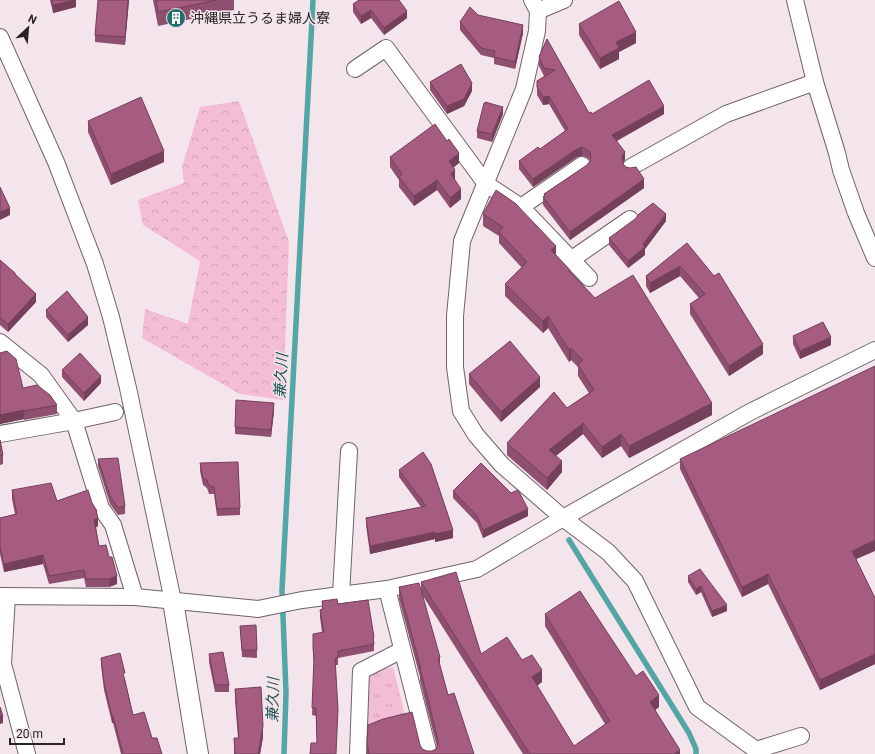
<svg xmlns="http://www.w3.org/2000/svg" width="875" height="754" font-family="Roboto,'Noto Sans JP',sans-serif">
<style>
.forest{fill:url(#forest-crowns)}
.park{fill:url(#park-tufts)}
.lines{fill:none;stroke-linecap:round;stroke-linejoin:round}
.stream{stroke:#54a6a6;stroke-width:5.5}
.minor-casing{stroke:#6f6368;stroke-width:18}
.tertiary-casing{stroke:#6f6368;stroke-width:22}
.minor{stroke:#fff;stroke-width:16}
.tertiary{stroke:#fff;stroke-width:20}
.wall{fill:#8f4f6f}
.shaded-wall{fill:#74405a}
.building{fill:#a65c81;stroke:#74405a}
.labels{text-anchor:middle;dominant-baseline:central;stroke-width:3;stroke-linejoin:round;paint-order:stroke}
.poi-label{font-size:14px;fill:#282325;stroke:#f3e5eb;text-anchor:start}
.water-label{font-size:15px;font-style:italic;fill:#235756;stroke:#f3e5eb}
</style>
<defs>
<pattern id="forest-crowns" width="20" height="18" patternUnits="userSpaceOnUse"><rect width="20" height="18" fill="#f4bdd6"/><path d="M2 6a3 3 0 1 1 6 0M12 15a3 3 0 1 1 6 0" fill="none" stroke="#d1a2b8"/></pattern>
<pattern id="park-tufts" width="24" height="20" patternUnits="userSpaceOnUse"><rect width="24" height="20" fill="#f4bdd6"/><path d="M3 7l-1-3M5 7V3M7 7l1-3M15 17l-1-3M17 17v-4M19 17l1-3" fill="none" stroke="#d1a2b8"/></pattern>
</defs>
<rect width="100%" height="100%" fill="#f3e5eb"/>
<path class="forest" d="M239 101 289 242 283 400 240 394 142 338 145 309 188 324 200 261 143 225 138 200 184 183 182 167 200 107Z"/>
<path class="park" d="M393 667 407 723 363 734 368 671Z"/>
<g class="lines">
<g class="stream">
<path d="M569 540 689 733 696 749V754"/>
<path d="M284 754 286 693 282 590 313 0"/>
</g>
<defs>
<g id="minor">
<path d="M532 0 538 11 537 31 524 89 462 241 455 316V367L461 411 476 435 502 465 563 518 608 552 635 581 697 707 756 750 801 736"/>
<path d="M795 0 815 82 837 153 841 170 856 213 875 258"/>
<path d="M538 11 564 0"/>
<path d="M0 37 56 162 95 264 111 317 128 388 173 601"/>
<path d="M355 69 386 48 486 184 521 207 589 278"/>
<path d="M631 167 726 114 815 82"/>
<path d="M521 207 582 165"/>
<path d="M572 259 630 219"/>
<path d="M0 342 41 375 74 421 101 508 113 525 135 597"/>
<path d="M0 434 74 421 115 412"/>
<path d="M387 589 429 754"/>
<path d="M341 595 349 451"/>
<path d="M0 596 135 597 258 609 302 600 387 589 477 569 563 518 750 412 875 350"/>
<path d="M7 596 3 664 27 754"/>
<path d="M358 754 361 671 402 650"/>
</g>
<path id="tertiary" d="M173 601 198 754"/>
</defs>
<use href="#minor" class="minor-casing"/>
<use href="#tertiary" class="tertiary-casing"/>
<use href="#minor" class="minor"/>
<use href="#tertiary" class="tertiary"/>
</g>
<g class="wall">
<path d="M50 0H76V7L53 13Z"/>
<path d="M129 0 125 45 95 42V35Z"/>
<path d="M153 0H234V10L158 26Z"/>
<path d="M353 4 407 18 384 35 371 18 361 24 353 12Z"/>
<path d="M478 15 523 33 515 69 494 64V58L481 55 460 30V22Z"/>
<path d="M579 24 636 43 619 52V59L600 69 579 35Z"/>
<path d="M547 39 589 113 592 114H664L617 141 625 160 623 162V164L644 188 570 240 543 205V197L544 196V194L587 165 590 161V160L586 157 582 156 577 157 533 187 519 169V161L540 149 565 131 549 104 543 105 537 95V81L545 76H544L539 66V57Z"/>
<path d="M430 82 472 91 464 106 447 114 430 90Z"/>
<path d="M485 104 503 114 492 142 477 138V131Z"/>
<path d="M88 121 164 162 111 185 88 132Z"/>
<path d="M390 157 459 163 454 167 455 180 461 199 450 208 437 190 414 206 399 187V180L390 167Z"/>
<path d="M483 214 556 255 570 271 595 298 712 415 629 458 621 446 602 458 583 434 556 456 562 472 547 490 507 455V443L567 408 589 393 578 376V367L571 360 569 362 548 328 543 333 505 296V284L522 268 499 243V236L483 226Z"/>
<path d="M666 221 645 249V255L628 268 609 245V238Z"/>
<path d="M687 243 763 354 729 376 690 314V304L699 298 680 276 650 293 646 286V276Z"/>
<path d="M0 260 15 274 36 302 8 332 0 325Z"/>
<path d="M46 310 88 325 68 342 46 317Z"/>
<path d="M793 336 831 345 800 359 793 344Z"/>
<path d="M0 353 23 388 57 405V414L24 420V419L0 424Z"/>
<path d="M62 370 101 383 84 401 62 377Z"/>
<path d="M469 374 540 387 501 422 469 384Z"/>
<path d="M274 411 271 437 235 434V427Z"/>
<path d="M0 440 3 455V464L0 465Z"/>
<path d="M98 459 125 506V514L118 515 110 504 98 466Z"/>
<path d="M680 459 856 559 875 598V664L820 690 768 584 742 597 680 469Z"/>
<path d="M200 463 240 508V515L217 516 214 494H209L207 488 203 485 200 471Z"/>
<path d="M399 470 453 538 435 542V539L370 554 366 525V518L421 507 399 477Z"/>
<path d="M12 490 57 501 92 503 97 511 98 526 96 527 99 546 117 584 109 587H86L84 578 49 584 43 564 4 572 0 554V518L15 514 12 499Z"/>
<path d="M453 491 528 516 483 538 477 523 453 498Z"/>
<path d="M700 569 727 611 712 617 701 592 696 595 688 582V576Z"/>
<path d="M421 582 481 654 522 660 542 682 537 686 574 746 605 724 545 626V614L636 676 659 707 655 710 680 754H523L423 596 440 667 448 695 474 754H367V744L420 745 422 749 427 751H432L436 749 437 747 420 681V677L399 599V587L421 591Z"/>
<path d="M322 601 338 604 374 637V651L338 658V665H335L317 743 316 716 312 715 314 664 313 656V634L322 633 320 617V610L322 609Z"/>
<path d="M240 626 257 650V658L242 657Z"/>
<path d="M209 654 229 685V692H215L209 662Z"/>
<path d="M101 658 125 679 133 715 152 738 162 754H121L113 723H112L104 690 101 665Z"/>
<path d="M235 689 263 737 260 754H234V738H238L235 700Z"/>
</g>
<g class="shaded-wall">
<path d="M76 0V7L53 13V5Z"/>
<path d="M128 0H129L125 45V37Z"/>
<path d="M371 10V18L361 24V16Z"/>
<path d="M407 11V18L384 35V28Z"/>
<path d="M523 25V33L515 69V62Z"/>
<path d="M636 32V43L619 52V59L600 69V58L616 42Z"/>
<path d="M472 83V91L464 106 447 114V106Z"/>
<path d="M549 96V104L543 105V97Z"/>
<path d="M664 106V114L612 143V135Z"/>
<path d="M503 107V114L492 142V134Z"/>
<path d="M582 147V156L577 157 533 187V179L577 149Z"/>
<path d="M164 151V162L111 185V174Z"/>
<path d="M625 152V160L623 162 622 158 623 154Z"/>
<path d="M459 153V163L449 171V161Z"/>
<path d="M455 170V180L451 184V174Z"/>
<path d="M644 179V188L570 240V232Z"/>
<path d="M437 180V190L414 206V196Z"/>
<path d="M461 189V199L450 208V198Z"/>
<path d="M10 208V215L0 220V212Z"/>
<path d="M666 214V221L645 249V255L628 268V261L643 244Z"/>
<path d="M556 246V257L551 250Z"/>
<path d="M680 266V276L650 293V283Z"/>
<path d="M36 294V302L8 332V324Z"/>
<path d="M548 316V328L543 333V321Z"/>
<path d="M88 317V325L68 342V335Z"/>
<path d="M831 337V345L800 359V351Z"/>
<path d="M763 344V354L729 376V366Z"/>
<path d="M571 348V360L569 362V350Z"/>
<path d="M101 376V383L84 401V393Z"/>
<path d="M540 377V387L501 422V412Z"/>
<path d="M274 403V411L271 437V430Z"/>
<path d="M712 403V415L629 458V446Z"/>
<path d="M24 410V419L0 424V415Z"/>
<path d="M583 423V434L549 461V450Z"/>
<path d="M621 434V446L602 458V447Z"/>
<path d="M562 461V472L547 490V478Z"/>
<path d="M528 509V516L483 538V530Z"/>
<path d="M98 518V526L94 529V520Z"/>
<path d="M453 530V538L435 542V534Z"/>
<path d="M435 532V539L370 554V546Z"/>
<path d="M875 540V551L852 561V551Z"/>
<path d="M43 555V564L4 572V564Z"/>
<path d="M768 574V584L742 597V587Z"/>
<path d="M117 576V584L109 587V579Z"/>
<path d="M701 586V592L696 595V589Z"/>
<path d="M727 605V611L712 617V611Z"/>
<path d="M875 654V664L820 690V680Z"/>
<path d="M440 657V669L438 658Z"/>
<path d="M542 670V682L532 689V677Z"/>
<path d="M659 695V707L650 714V702Z"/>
<path d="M0 716H3V723L0 724Z"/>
<rect x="112" y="716" width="1" height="7"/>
<path d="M263 726V737L260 754H258Z"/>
<path d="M680 750V754H674Z"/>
</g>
<g class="building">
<path d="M52 0H76L53 5Z"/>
<path d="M98 0H128L125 37 95 35Z"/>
<path d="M156 0H217L158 12Z"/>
<path d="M359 0H399L407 11 384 28 371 10 361 16 353 4Z"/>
<path d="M619 1 636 32 616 42 619 48 600 58 579 24Z"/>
<path d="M470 7 478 15 523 25 515 62 494 57 495 51 481 48 460 22Z"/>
<path d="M547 39 589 113 591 112 592 114 649 80 664 106 612 135 625 152 623 154 622 158 623 164 626 167 630 168 636 167 644 179 570 232 543 197 545 196 544 194 587 165 590 161 591 157 590 152 586 149 582 147 577 149 533 179 519 161 538 147 540 149 568 129 549 96 543 97 537 87V81L555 70 544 68 539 57Z"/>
<path d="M461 64 472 83 464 99 447 106 430 82Z"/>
<path d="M141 97 164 151 111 174 88 121Z"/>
<path d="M485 102 503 107 492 134 477 131 484 103 485 104Z"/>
<path d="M435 124 447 141 449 139 459 153 449 161 455 170 451 174 461 189 450 198 437 180 414 196 399 177 402 174 390 157Z"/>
<path d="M0 187 10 208 0 212Z"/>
<path d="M496 190 515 203 556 246 551 250 570 270 569 271 595 298 633 275 712 403 629 446 621 434 602 447 583 423 549 450 562 461 547 478 507 443 554 392 567 408 594 390 578 365 583 360 571 348 569 350 548 316 543 321 505 284 527 262 499 232 503 227 483 214Z"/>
<path d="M653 203 666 214 643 244 645 247 628 261 609 238 635 219 639 214Z"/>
<path d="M687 243 714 276 719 273 763 344 729 366 690 304 705 294 680 266 650 283 646 276Z"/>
<path d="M0 260 15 273V274L36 294 8 324 0 318Z"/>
<path d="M67 291 88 317 68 335 46 310Z"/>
<path d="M823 322 831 337 800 351 793 336Z"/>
<path d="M510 341 540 377 501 412 469 374Z"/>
<path d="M7 351 16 359 23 388 37 385 50 395 57 405 24 411V410L0 415V353Z"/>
<path d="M80 353 101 376 84 393 62 370Z"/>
<path d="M875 366V540L852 551 875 598V654L820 680 768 574 742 587 680 459Z"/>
<path d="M236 400 274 403 271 430 235 427Z"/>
<path d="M0 440 3 455 0 456Z"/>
<path d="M423 452 431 464 453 530 435 534V532L370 546 366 518 426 506 399 470Z"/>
<path d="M118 458 125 506 118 508 110 496 98 459Z"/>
<path d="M238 462 240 508 217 509 214 487 209 486 207 480 203 478 200 463Z"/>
<path d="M481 463 511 493 518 490 528 509 483 530 477 516 453 491Z"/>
<path d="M51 483 57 501 88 490 92 503 97 511H96L98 518 94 520 99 546 106 545 109 557H112L117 576 109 579H86L84 570 49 576 43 555 4 564 0 546V518L17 514 12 490Z"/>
<path d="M700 569 727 605 712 611 701 586 696 589 688 576Z"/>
<path d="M456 572 481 654 507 637 522 660 532 655 542 670 532 677 574 746 610 721 545 614 580 591 636 676 643 671 659 695 650 702 680 750 674 754H530L421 582Z"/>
<path d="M419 583 440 657 438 658 448 695 454 693 474 754H369L367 744 368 725 383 719 412 712 420 745 422 749 427 751H432L436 749 438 744V740L429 703V702L420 669H421L399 587Z"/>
<path d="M337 599 338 604 368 600 374 637H373L374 644 338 651V658H335L338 709 336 754H310L311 743H317L316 708H312L314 658 313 648V634L324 632 320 610 323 609 322 601Z"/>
<path d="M256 625 257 650H242L240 626Z"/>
<path d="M223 652 229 685H215L209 654Z"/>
<path d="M120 653 125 673H123L133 715 144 712 152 738H157L162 754H123L113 716H112L104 683 101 658Z"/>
<path d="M261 687 263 726 258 754H235L234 738H239L235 689Z"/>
<path d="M0 707 3 716H0Z"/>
</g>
<defs>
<symbol id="building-disc" viewBox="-11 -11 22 22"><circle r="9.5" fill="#236e6e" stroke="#f3e5eb"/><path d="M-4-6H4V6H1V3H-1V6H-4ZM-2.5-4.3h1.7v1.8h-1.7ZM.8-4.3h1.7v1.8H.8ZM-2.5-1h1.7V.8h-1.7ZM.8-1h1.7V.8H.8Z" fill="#fff"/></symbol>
</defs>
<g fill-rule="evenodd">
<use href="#building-disc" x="165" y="7" width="22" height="22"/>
</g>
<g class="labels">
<g class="poi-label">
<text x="190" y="18">沖縄県立うるま婦人寮</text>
</g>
<g class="water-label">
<text transform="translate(281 376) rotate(-87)">兼久川</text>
<text transform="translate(273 700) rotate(-89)">兼久川</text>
</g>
</g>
<g transform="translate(28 28) rotate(26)" stroke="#f3e5eb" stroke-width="3" paint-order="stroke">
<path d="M0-3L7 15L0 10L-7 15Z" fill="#282325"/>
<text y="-6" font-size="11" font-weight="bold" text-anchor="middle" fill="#282325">N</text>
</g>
<path d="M10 738v6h54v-6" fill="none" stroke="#282325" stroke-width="2"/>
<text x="16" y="738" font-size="12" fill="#282325" stroke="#f3e5eb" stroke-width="3" paint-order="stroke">20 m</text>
</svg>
